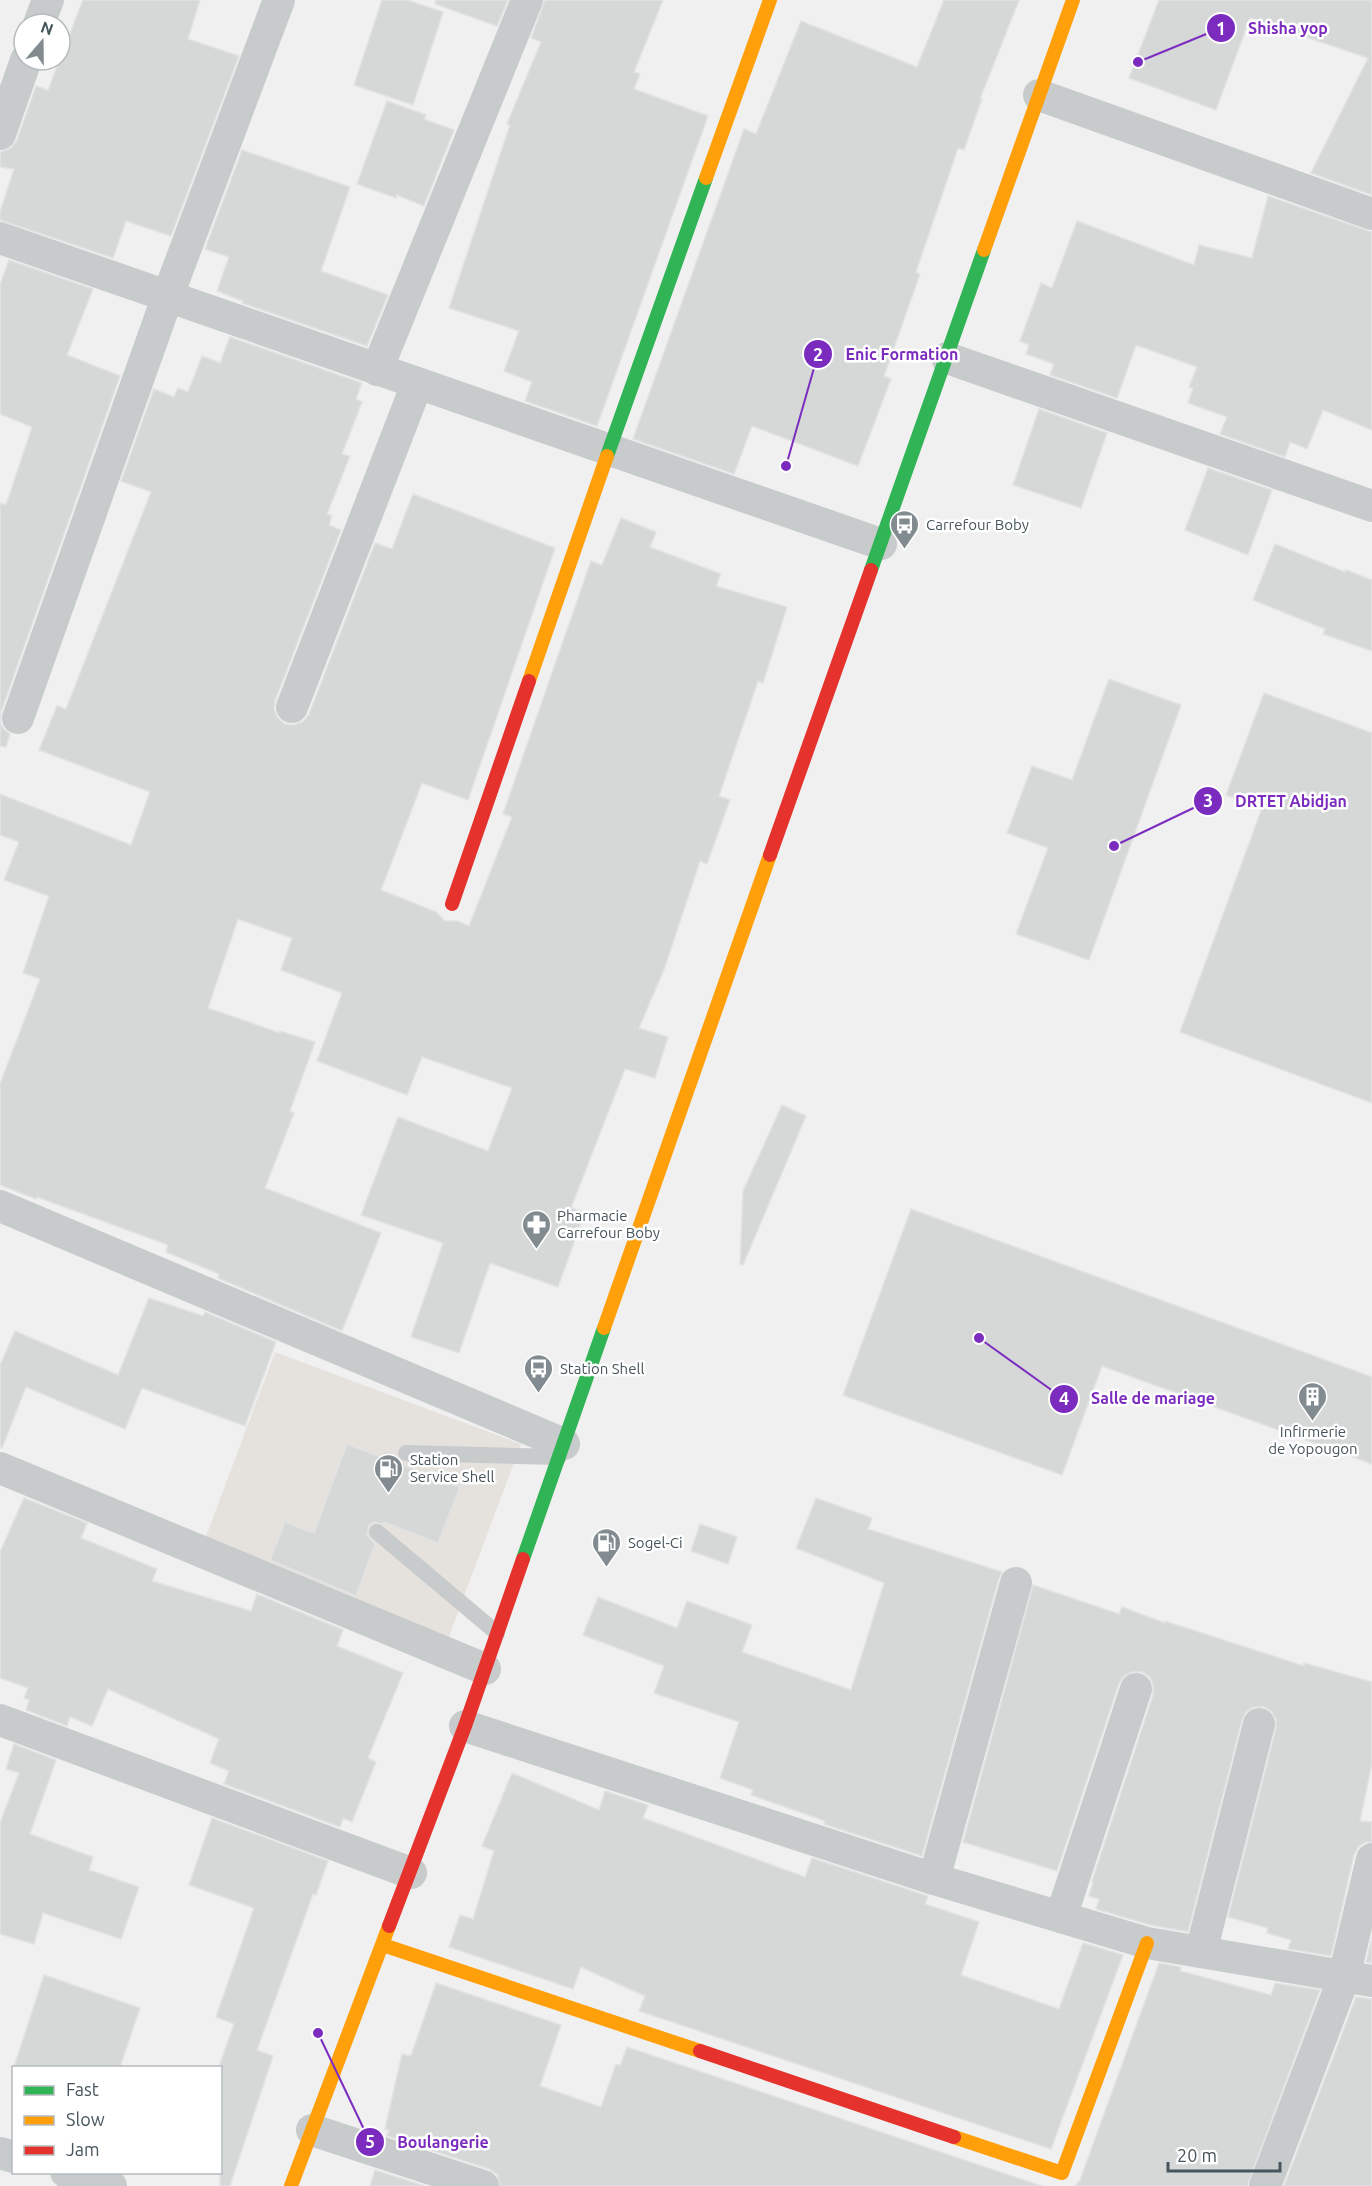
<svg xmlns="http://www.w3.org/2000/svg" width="1372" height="2186" font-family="Ubuntu,sans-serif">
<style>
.commercial{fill:#e5e2de}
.building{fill:#d6d8d8;stroke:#e1e2e3;stroke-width:1.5}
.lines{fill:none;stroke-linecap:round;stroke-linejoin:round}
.lane{stroke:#c8cbcc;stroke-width:16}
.street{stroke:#c8cbcc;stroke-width:32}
.fast{stroke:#30b455;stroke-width:14}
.slow{stroke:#ff9f0a;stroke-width:14}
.jam{stroke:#e5322d;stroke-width:14}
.labels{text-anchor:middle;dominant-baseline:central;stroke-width:5;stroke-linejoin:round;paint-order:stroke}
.poi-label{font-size:15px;fill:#47565c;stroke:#fff;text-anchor:start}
.leader{fill:none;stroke:#7b2cbf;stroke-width:2}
.callout-dot{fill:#7b2cbf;stroke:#fff;stroke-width:2}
.mark-label{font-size:18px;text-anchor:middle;font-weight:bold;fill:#fff}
.callout-label{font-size:16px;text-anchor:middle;font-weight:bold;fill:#7b2cbf;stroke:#fff;stroke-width:5;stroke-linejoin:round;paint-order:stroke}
</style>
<rect width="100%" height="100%" fill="#f0f0f0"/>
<path class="commercial" d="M275 1352 521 1444 445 1647 199 1555Z"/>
<g class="building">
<path d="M83 0H200L188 39 239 56 171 236 126 221 113 258 0 220V212L14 169 0 167V152L11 148 17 140 36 86 48 90Z"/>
<path d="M382 0H407L443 12 413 105 354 85Z"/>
<path d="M436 0H508L497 26 435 4Z"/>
<path d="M545 0H663L634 72 640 74 634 89 708 116 597 426 525 401 532 382 504 371 519 331 449 308 510 125 507 124 541 42 531 38Z"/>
<path d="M944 0H1019L980 99H982L964 150 958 148 916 272 920 274 884 376 891 379 858 466 752 426 734 474 633 439 744 129 756 134 801 21 917 67Z"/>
<path d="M1159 0H1372V195L1311 173 1368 58 1250 18 1216 110 1129 78Z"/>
<path d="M387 101 426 115 424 119 454 130 424 206 397 195 396 198 357 184Z"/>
<path d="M242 150 350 187 321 271 388 295 367 346 242 303 243 301 217 291 229 257 205 249Z"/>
<path d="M1268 196 1372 232V430L1323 410 1307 449 1290 442 1285 457 1220 434 1227 417 1188 403 1193 388 1189 387 1197 367 1136 345 1117 398 1050 375 1054 364 1026 354 1029 345 1020 341 1041 283 1052 288 1077 221 1194 265 1199 245 1252 258Z"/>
<path d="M9 260 93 289 67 355 120 376 1 712 0 722 4 729 10 734 6 747 0 746V503L6 505 32 427 0 414V285Z"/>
<path d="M230 337 362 383 356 399 362 402 342 454 350 456 327 514 332 516 329 525 341 530 275 701 274 709 278 718 285 724 295 725 304 721 309 714 375 543 392 549 413 494 555 548 468 800 422 783 381 890 436 912 445 921H458L469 926 512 817 503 814 591 561 602 565 621 518 656 532 650 547 721 574 716 586 787 607 763 683 758 681 719 796 730 800 707 864 700 861 665 967 639 1028 668 1037 655 1078 625 1069 571 1208 585 1212 558 1287 490 1263 459 1353 411 1337 443 1243 361 1215 398 1117 488 1151 512 1088 422 1057 407 1095 317 1061 342 993 281 970 292 938 238 919 208 1008 280 1033V1031L315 1042 290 1111 294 1113 265 1188 381 1233 342 1331 218 1278 219 1274 166 1252 168 1245 37 1197 36 1199 0 1185V1084L40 979 23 973 49 896 4 880 19 842 0 835V794L131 845 150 792 39 750 57 706 66 709 151 492 121 481 154 389 174 397 178 388 188 392 202 356 220 363Z"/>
<path d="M1039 409 1107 433 1081 508 1013 485Z"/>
<path d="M1208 468 1272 490 1248 555 1185 530Z"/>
<path d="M1275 544 1345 572 1346 570 1372 580V651L1323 634 1325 629 1253 600Z"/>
<path d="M1109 679 1181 705 1089 960 1016 934 1048 848 1007 833 1032 766 1072 780Z"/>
<path d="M1264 693 1372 733V1103L1180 1032 1262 808 1226 795Z"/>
<path d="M782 1105 806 1116 743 1265 740 1264 743 1191Z"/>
<path d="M911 1209 1372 1377V1464L1102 1366 1062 1475 843 1395Z"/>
<path d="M149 1298 203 1316 205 1312 276 1342 245 1426 142 1388 125 1429 26 1387 2 1448H0V1365L15 1331 118 1375Z"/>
<path d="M347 1444 460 1487 438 1543 384 1522 383 1524 374 1522 369 1525 367 1535 375 1544 356 1596 270 1560 285 1522 314 1533Z"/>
<path d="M24 1498 87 1523 81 1538 157 1569 152 1581 251 1611 257 1594 343 1630 337 1646 403 1673 368 1758 376 1762 352 1822 343 1818 340 1827 224 1784 229 1771 210 1763 219 1739 108 1689 92 1726 70 1717 67 1726 26 1710 29 1700 24 1698 28 1688 0 1678V1552Z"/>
<path d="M816 1498 872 1518 868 1529 1002 1572 999 1578 922 1856 824 1824 825 1821 751 1795 753 1790 720 1778 739 1722 654 1693 664 1666 583 1635 598 1597 677 1628 687 1601 752 1625 742 1652 851 1690 884 1583 796 1548Z"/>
<path d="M700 1524 737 1537 728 1564 691 1551Z"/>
<path d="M1033 1585 1119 1614 1122 1607 1165 1623V1621L1304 1666V1663L1372 1682V1763L1360 1821 1372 1822V1842H1366L1359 1846 1354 1855 1331 1956 1288 1949 1291 1940 1267 1933 1268 1928 1228 1917 1276 1728V1719L1271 1711 1264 1707H1254L1246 1712 1242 1720 1188 1932 1150 1925 1096 1909 1099 1899 1089 1896 1093 1882 1092 1881 1153 1695V1685L1150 1677 1142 1672H1132L1124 1676 1119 1683 1057 1871 963 1842Z"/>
<path d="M14 1744 56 1760 30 1834 93 1857 89 1870 139 1887 121 1939 43 1913 34 1944 0 1934V1823L19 1773 6 1769Z"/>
<path d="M512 1773 599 1810 605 1791 648 1805 643 1818 805 1877 812 1858 928 1896 925 1904 979 1922 961 1975 1059 2009 1083 1943 1123 1955 1051 2149 639 2011 645 1996 581 1967 573 1989 449 1947 460 1915 473 1919 494 1851 482 1846Z"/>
<path d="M212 1818 328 1861 316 1895 313 1894 257 2050 273 2056 230 2186H220V2064L234 2024 216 2017 254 1908 189 1885Z"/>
<path d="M1372 1937V1963L1366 1962Z"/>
<path d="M1159 1963 1181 1967 1180 1971 1271 1995 1275 1983 1320 1990 1247 2186H1075L1080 2180Z"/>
<path d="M44 1975 140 2008 120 2067H14Z"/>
<path d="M436 1983 561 2025 540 2086 601 2107 616 2064 620 2066 627 2047 1042 2186H500L497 2174 489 2169 387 2136 389 2130 385 2129 402 2054 411 2056Z"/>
<path d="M1356 1997 1372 1999V2186H1284Z"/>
<path d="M375 2170 425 2186H370Z"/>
</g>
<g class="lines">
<g class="lane">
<path d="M406 1453 559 1457"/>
<path d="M377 1532 497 1633"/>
</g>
<g class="street">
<path d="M39 24 48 0"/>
<path d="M1039 95 1372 214"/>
<path d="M0 134 26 60"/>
<path d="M0 238 881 544"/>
<path d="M947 358 1372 506"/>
<path d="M377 370 527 0"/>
<path d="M292 707 417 384"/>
<path d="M18 718 167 298 279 0"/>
<path d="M0 1206 564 1444"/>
<path d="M0 1468 485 1669"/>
<path d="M0 1720 411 1873"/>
<path d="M465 1726 934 1879 1147 1943 1372 1981"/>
<path d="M934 1879 1016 1583"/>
<path d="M1061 1917 1136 1689"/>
<path d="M1201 1952 1259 1724"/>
<path d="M312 2130 483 2186"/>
<path d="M0 2153 14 2157"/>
<path d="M66 2172 111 2186"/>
<path d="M1265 2186 1344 1977 1372 1859"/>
</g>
<g class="fast">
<path d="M607 456 706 178"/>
<path d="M871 570 984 250"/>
<path d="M523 1559 604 1328"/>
</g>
<g class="slow">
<path d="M706 178 770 0"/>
<path d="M984 250 1073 0"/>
<path d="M529 681 607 456"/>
<path d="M604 1328 770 855"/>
<path d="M383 1945 700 2051"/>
<path d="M954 2137 1062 2173 1147 1943"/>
<path d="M291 2186 389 1926"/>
</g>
<g class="jam">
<path d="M770 855 871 570"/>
<path d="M452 904 529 681"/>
<path d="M389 1926 465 1726 523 1559"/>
<path d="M700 2051 954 2137"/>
</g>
</g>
<defs>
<symbol id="bus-pin" viewBox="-11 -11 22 30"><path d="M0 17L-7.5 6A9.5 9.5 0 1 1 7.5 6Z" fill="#828c90" stroke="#fff"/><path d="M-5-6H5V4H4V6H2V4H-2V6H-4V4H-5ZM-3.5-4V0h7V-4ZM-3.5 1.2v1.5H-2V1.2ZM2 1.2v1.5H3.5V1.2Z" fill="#fff"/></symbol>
<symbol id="pharmacy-pin" viewBox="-11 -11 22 30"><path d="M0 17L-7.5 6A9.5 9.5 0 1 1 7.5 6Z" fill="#828c90" stroke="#fff"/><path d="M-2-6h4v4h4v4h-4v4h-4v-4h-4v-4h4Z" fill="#fff"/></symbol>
<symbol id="building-pin" viewBox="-11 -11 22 30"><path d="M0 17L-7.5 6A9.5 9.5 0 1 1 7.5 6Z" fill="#828c90" stroke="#fff"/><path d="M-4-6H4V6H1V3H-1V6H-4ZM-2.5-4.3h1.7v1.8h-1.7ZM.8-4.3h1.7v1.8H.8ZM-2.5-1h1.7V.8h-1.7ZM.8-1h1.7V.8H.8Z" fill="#fff"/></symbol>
<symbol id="fuel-pin" viewBox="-11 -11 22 30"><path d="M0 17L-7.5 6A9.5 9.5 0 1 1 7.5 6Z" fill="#828c90" stroke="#fff"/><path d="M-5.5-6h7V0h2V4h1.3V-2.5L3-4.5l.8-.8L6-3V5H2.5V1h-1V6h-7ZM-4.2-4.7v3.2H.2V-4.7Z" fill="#fff"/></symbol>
</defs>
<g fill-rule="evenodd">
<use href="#bus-pin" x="888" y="508" width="33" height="45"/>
<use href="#pharmacy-pin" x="520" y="1208" width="33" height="45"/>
<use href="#bus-pin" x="522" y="1352" width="33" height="45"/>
<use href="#building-pin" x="1296" y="1380" width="33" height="45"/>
<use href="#fuel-pin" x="372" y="1452" width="33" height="45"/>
<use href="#fuel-pin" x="590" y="1526" width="33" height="45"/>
</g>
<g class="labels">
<g class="poi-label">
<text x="926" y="524">Carrefour Boby</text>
<text x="557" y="1215">Pharmacie<tspan x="557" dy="17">Carrefour Boby</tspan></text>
<text x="560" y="1368">Station Shell</text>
<text x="1313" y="1431" text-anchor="middle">Infirmerie<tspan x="1313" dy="17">de Yopougon</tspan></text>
<text x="410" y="1459">Station<tspan x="410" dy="17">Service Shell</tspan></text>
<text x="628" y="1542">Sogel-Ci</text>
</g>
</g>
<path class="leader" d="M1138 62L1221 28M786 466L818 354M1114 846L1208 801M979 1338L1064 1399M318 2033L370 2142"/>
<g class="callout-dot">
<circle cx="1138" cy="62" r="6"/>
<circle cx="786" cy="466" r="6"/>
<circle cx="1114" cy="846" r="6"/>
<circle cx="979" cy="1338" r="6"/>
<circle cx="318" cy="2033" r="6"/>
<circle cx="1221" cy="28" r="15"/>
<circle cx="818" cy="354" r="15"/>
<circle cx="1208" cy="801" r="15"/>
<circle cx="1064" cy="1399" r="15"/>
<circle cx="370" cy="2142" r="15"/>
</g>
<g class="mark-label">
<text x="1221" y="35">1</text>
<text x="818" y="361">2</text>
<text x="1208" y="807">3</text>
<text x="1064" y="1405">4</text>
<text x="370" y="2148">5</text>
</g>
<g class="callout-label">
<text x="1288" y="34">Shisha yop</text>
<text x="902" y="360">Enic Formation</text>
<text x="1291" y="807">DRTET Abidjan</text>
<text x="1153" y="1404">Salle de mariage</text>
<text x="443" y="2148">Boulangerie</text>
</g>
<rect x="12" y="2066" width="210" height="108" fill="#ffffff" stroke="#b5bbbe" stroke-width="1.5"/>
<rect x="24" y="2086" width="30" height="9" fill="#30b455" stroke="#b5bbbe" stroke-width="1.5"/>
<text x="66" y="2096" font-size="18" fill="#47565c">Fast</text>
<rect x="24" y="2116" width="30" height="9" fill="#ff9f0a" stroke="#b5bbbe" stroke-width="1.5"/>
<text x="66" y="2126" font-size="18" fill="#47565c">Slow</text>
<rect x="24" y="2146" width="30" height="9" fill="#e5322d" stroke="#b5bbbe" stroke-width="1.5"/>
<text x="66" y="2156" font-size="18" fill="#47565c">Jam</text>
<g transform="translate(42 42) rotate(20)"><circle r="28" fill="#ffffff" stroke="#b5bbbe" stroke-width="1.5"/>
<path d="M0-4.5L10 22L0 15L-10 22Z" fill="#828c90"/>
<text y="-9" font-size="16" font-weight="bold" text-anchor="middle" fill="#47565c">N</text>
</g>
<path d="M1168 2162v9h112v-9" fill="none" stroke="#47565c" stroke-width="3"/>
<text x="1177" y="2162" font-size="18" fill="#47565c" stroke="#ffffff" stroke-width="4.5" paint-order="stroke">20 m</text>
</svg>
